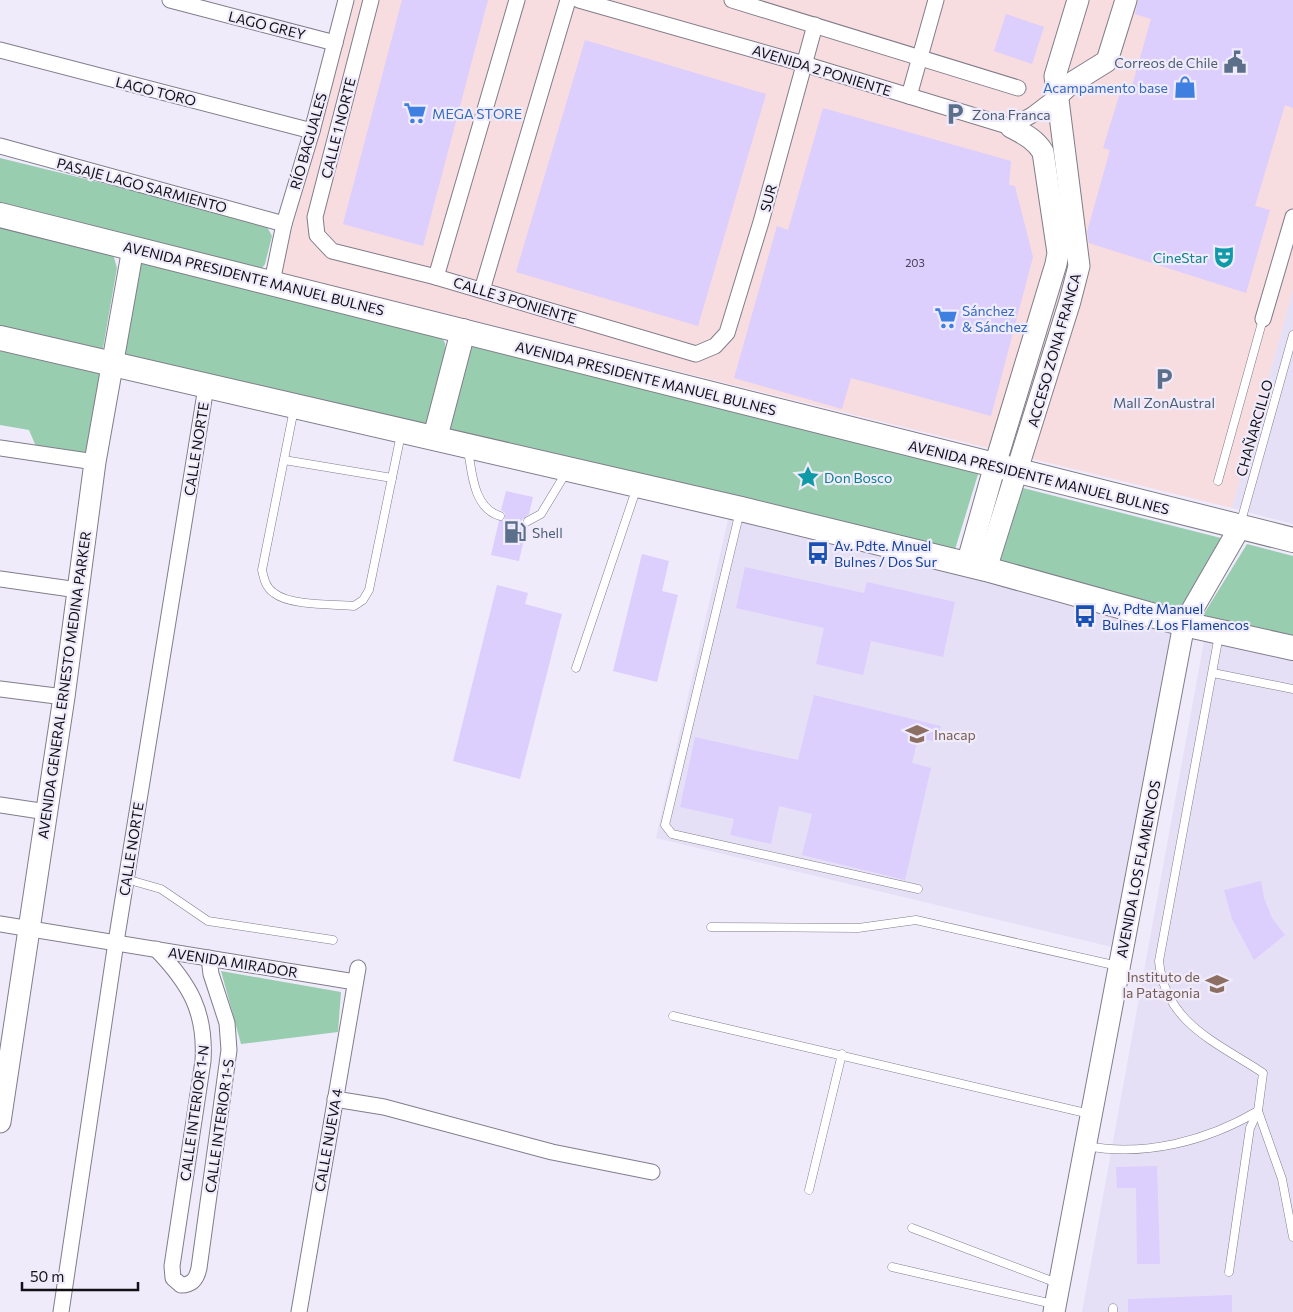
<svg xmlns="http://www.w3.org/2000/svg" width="1293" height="1312" font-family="Commissioner,sans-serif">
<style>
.commercial{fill:#f7dce0}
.built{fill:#e6e0f7}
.green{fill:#98cdb0}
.building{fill:#dccefd}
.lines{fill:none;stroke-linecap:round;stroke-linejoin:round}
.lane-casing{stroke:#817d8b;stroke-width:9}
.street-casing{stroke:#817d8b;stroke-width:17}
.secondary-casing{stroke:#817d8b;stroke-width:23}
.primary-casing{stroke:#817d8b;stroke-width:26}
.lane{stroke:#fff;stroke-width:8}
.street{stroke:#fff;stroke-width:15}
.secondary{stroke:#fff;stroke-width:21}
.primary{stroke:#fff;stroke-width:24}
.labels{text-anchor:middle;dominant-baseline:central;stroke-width:4.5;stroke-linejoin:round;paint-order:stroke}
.number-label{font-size:11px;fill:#44404f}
.street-label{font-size:14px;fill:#121015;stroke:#efebfb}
.service-label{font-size:14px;fill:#4e5e75;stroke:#efebfb;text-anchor:start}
.shop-label{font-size:14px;fill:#366cbe;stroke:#efebfb;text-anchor:start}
.culture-label{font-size:14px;fill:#0d838f;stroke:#efebfb;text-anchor:end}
.transit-label{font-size:14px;fill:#164399;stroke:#efebfb;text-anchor:start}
.education-label{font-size:14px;fill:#785e54;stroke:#efebfb;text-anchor:start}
</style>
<rect width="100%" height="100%" fill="#efebfb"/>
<path class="commercial" d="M355 0H1293V291L1232 508 280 273Z"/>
<g class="built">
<path d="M1293 291V524L1232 508Z"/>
<path d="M729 515 1174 630 1116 948 656 838Z"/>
<path d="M1205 636 1293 656V1312H1082Z"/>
</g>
<g class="green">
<path d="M0 158 265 223 272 236 265 264 260 271 0 209Z"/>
<path d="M0 224 113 254 117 268 103 348 100 350 0 329Z"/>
<path d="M146 262 441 336 445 343 446 353 428 423 423 426 127 357 125 352 139 265Z"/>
<path d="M473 344 979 471 953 556 450 432 448 422 463 353Z"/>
<path d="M0 351 98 372 102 379 91 457 37 449 29 430 0 425Z"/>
<path d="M1023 488 1225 539 1186 610 999 565Z"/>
<path d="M1247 544 1293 556V639L1202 617Z"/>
<path d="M221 971 341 992 338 1032 241 1044Z"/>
</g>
<g class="building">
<path d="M402 0H488L423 246 343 224Z"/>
<path d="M1138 0H1293V108L1285 105 1255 206 1270 210 1246 293 1089 243 1087 232 1110 150 1103 148 1123 83 1132 86 1151 19 1135 14Z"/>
<path d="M1006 14 1044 27 1032 64 994 51Z"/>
<path d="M585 40 766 94 698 326 516 272Z"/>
<path d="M823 108 1011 161 1009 185 1015 186 1033 257 991 416 851 378 842 409 734 378 777 226 788 230Z"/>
<path d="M506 491 533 497 529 514 522 520 527 526 519 561 491 555 499 521 505 518V513L501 510Z"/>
<path d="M642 554 669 561 662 591 678 595 657 682 613 671Z"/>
<path d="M745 567 864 593 867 582 955 602 943 657 871 641 863 675 816 664 824 628 736 608Z"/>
<path d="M497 585 528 593 525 604 562 614 520 779 453 761Z"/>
<path d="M814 695 941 726 937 742 918 738 912 763 931 768 905 880 802 855 812 814 779 806 771 844 730 835 734 819 680 807 695 737 798 760Z"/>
<path d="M1261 881 1264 898 1272 918 1285 935 1254 960 1232 919 1224 890Z"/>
<path d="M1157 1166 1160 1264H1137L1136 1188H1117L1116 1167Z"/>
<path d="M1232 1295V1312H1128V1299Z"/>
</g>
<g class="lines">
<defs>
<g id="lane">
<path d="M294 409 262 570C264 579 266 588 274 593 290 606 333 604 354 606L363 600 369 590 401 434"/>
<path d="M468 450C472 472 473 508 500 516"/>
<path d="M284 460 392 478"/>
<path d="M1218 481 1263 319"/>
<path d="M740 511 665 825 672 834 918 889"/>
<path d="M528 521 541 514 567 471"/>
<path d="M1240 525 1293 335"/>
<path d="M1219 635 1159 961C1165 1023 1216 1042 1263 1073L1258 1111 1250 1128 1229 1272"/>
<path d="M576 668 637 487"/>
<path d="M1213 673 1293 689"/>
<path d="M126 879 161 889 208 921 333 940"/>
<path d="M711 927 858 928 916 920 1118 966"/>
<path d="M673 1016 1090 1114"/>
<path d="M1086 1146C1145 1157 1207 1141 1258 1111L1282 1179 1293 1237"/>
<path d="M809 1190 842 1054"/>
<path d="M912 1228 1057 1283"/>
<path d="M892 1267 1053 1304"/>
<path d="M1113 1312V1308"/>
</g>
<g id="street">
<path d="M170 0 335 43"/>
<path d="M371 0 315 217 317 235 332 251 436 277 696 354 715 346 727 333 761 222 815 25"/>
<path d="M579 0 804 64 1011 127 1032 115 1057 96"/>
<path d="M732 0 1018 88"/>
<path d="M0 50 312 131"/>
<path d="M909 96 936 0"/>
<path d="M0 146 284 224"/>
<path d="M436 277 517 0"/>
<path d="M272 282 284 224 312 131 346 0"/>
<path d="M482 290 568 0"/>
<path d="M1263 319 1293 217"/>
<path d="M0 448 95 462"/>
<path d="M0 579 78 590"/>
<path d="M0 689 64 697"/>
<path d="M0 805 47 812"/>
<path d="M0 924 355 982"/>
<path d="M156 949C190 984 206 1012 203 1061L172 1266 173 1278 181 1285C193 1285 197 1278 199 1268L229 1050 227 1023 211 974 209 958"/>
<path d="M335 1099 384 1107 552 1152 652 1172"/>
<path d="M61 1312 116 942 206 387"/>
<path d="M299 1312 358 968"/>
</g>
<g id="secondary">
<path d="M1057 96 1070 84 1107 61 1126 0"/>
<path d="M967 564 995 465 1056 264 1058 253 1043 152C1035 139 1024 134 1011 127"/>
<path d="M986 569 1070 301 1079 266 1055 76 1078 0"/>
<path d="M0 1122 64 697 95 462 133 248"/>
<path d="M1054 1312 1184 624 1240 527"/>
</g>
<g id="primary">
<path d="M0 215 1293 540"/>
<path d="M0 338 741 509 986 569 1184 624 1293 648"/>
<path d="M435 438 463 331"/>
</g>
</defs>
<use href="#lane" class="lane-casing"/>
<use href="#street" class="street-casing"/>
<use href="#secondary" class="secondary-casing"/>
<use href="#primary" class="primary-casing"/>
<use href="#lane" class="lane"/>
<use href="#street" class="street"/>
<use href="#secondary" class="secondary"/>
<use href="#primary" class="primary"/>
</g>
<defs>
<symbol id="civic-bare" viewBox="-9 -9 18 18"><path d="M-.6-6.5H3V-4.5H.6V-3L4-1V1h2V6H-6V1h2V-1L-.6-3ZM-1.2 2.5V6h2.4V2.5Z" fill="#5c6f8a" stroke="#efebfb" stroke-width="2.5" paint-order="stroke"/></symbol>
<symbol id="shop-bare" viewBox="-9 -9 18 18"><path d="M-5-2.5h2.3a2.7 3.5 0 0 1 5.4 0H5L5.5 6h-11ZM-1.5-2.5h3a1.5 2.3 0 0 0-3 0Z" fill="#3f7fe0" stroke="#efebfb" stroke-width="2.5" paint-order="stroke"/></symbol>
<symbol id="supermarket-bare" viewBox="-9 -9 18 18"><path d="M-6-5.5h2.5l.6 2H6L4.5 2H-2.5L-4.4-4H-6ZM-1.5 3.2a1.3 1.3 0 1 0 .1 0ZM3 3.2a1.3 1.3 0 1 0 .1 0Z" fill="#3f7fe0" stroke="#efebfb" stroke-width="2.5" paint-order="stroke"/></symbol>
<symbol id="parking-bare" viewBox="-9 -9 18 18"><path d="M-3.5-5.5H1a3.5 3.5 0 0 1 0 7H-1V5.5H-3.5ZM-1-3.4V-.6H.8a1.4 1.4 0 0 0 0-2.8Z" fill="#5c6f8a" stroke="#efebfb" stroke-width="2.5" paint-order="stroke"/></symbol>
<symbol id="theatre-bare" viewBox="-9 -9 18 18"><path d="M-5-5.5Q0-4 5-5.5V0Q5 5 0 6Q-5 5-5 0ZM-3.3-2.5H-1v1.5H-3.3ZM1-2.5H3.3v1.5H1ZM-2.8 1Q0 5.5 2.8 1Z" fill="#0f9aa8" stroke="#efebfb" stroke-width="2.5" paint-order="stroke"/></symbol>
<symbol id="sight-bare" viewBox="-9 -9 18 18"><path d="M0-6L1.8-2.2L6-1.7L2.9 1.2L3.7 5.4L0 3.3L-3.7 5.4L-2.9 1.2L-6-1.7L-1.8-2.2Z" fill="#0f9aa8" stroke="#efebfb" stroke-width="2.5" paint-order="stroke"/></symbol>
<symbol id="fuel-bare" viewBox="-9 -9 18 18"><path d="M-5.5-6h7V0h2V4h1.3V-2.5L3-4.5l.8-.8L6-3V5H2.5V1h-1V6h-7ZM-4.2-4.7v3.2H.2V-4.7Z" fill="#5c6f8a" stroke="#efebfb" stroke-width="2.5" paint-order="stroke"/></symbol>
<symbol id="bus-bare" viewBox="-9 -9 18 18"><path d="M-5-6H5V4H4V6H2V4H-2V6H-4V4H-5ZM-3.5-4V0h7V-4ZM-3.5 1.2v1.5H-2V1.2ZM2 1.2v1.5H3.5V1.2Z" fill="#1a4fb4" stroke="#efebfb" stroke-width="2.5" paint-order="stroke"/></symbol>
<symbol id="university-bare" viewBox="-9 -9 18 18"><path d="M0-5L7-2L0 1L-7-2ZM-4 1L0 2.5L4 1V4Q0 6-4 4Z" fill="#8d6e63" stroke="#efebfb" stroke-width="2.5" paint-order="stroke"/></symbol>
</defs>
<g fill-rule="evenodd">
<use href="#civic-bare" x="1219" y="46" width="32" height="32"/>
<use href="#shop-bare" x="1169" y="71" width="32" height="32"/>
<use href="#supermarket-bare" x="399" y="97" width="32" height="32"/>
<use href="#parking-bare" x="939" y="98" width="32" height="32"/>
<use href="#theatre-bare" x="1208" y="241" width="32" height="32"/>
<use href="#supermarket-bare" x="930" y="302" width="32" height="32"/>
<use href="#parking-bare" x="1148" y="363" width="32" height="32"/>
<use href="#sight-bare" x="792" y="461" width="32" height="32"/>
<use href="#fuel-bare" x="499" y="516" width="32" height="32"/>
<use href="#bus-bare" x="802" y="537" width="32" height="32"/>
<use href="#bus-bare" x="1069" y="600" width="32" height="32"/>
<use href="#university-bare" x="901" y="718" width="32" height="32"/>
<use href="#university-bare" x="1201" y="968" width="32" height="32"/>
</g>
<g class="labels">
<g class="number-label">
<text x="915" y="262">203</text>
</g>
<g class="street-label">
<text transform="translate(267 25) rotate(14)">LAGO GREY</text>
<text transform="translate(822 70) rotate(17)">AVENIDA 2 PONIENTE</text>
<text transform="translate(156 91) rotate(14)">LAGO TORO</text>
<text transform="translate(338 128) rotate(-76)">CALLE 1 NORTE</text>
<text transform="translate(308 141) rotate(-74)">RÍO BAGUALES</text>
<text transform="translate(142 185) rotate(15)">PASAJE LAGO SARMIENTO</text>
<text transform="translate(768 198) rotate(-75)">SUR</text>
<text transform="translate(254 278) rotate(14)">AVENIDA PRESIDENTE MANUEL BULNES</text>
<text transform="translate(515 300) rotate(17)">CALLE 3 PONIENTE</text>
<text transform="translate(1054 350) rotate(-74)">ACCESO ZONA FRANCA</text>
<text transform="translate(646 378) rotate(14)">AVENIDA PRESIDENTE MANUEL BULNES</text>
<text transform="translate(1254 428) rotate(-74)">CHAÑARCILLO</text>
<text transform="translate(196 449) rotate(-81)">CALLE NORTE</text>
<text transform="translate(1039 477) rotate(14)">AVENIDA PRESIDENTE MANUEL BULNES</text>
<text transform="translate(64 685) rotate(-82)">AVENIDA GENERAL ERNESTO MEDINA PARKER</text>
<text transform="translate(131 849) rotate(-81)">CALLE NORTE</text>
<text transform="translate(1138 869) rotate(-79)">AVENIDA LOS FLAMENCOS</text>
<text transform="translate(233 962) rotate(9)">AVENIDA MIRADOR</text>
<text transform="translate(194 1113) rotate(-82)">CALLE INTERIOR 1-N</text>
<text transform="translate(219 1126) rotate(-82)">CALLE INTERIOR 1-S</text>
<text transform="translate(328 1140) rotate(-80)">CALLE NUEVA 4</text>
</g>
<g class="service-label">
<text x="1218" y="62" text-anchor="end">Correos de Chile</text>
<text x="972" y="114">Zona Franca</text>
<text x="1164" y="402" text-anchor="middle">Mall ZonAustral</text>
<text x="532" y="532">Shell</text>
</g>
<g class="shop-label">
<text x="1168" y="87" text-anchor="end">Acampamento base</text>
<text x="432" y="113">MEGA STORE</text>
<text x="962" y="310">Sánchez<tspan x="962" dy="16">&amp; Sánchez</tspan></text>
</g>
<g class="culture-label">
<text x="1208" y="257">CineStar</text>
<text x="824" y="477" text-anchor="start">Don Bosco</text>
</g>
<g class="transit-label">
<text x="834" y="545">Av. Pdte. Mnuel<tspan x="834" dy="16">Bulnes / Dos Sur</tspan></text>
<text x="1102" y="608">Av, Pdte Manuel<tspan x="1102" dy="16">Bulnes / Los Flamencos</tspan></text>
</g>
<g class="education-label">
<text x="934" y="734">Inacap</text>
<text x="1200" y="976" text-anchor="end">Instituto de<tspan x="1200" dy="16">la Patagonia</tspan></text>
</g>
</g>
<path d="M22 1282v8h116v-8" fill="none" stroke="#121015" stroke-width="2.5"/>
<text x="30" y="1282" font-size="15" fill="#121015" stroke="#efebfb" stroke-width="4" paint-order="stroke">50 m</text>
</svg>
